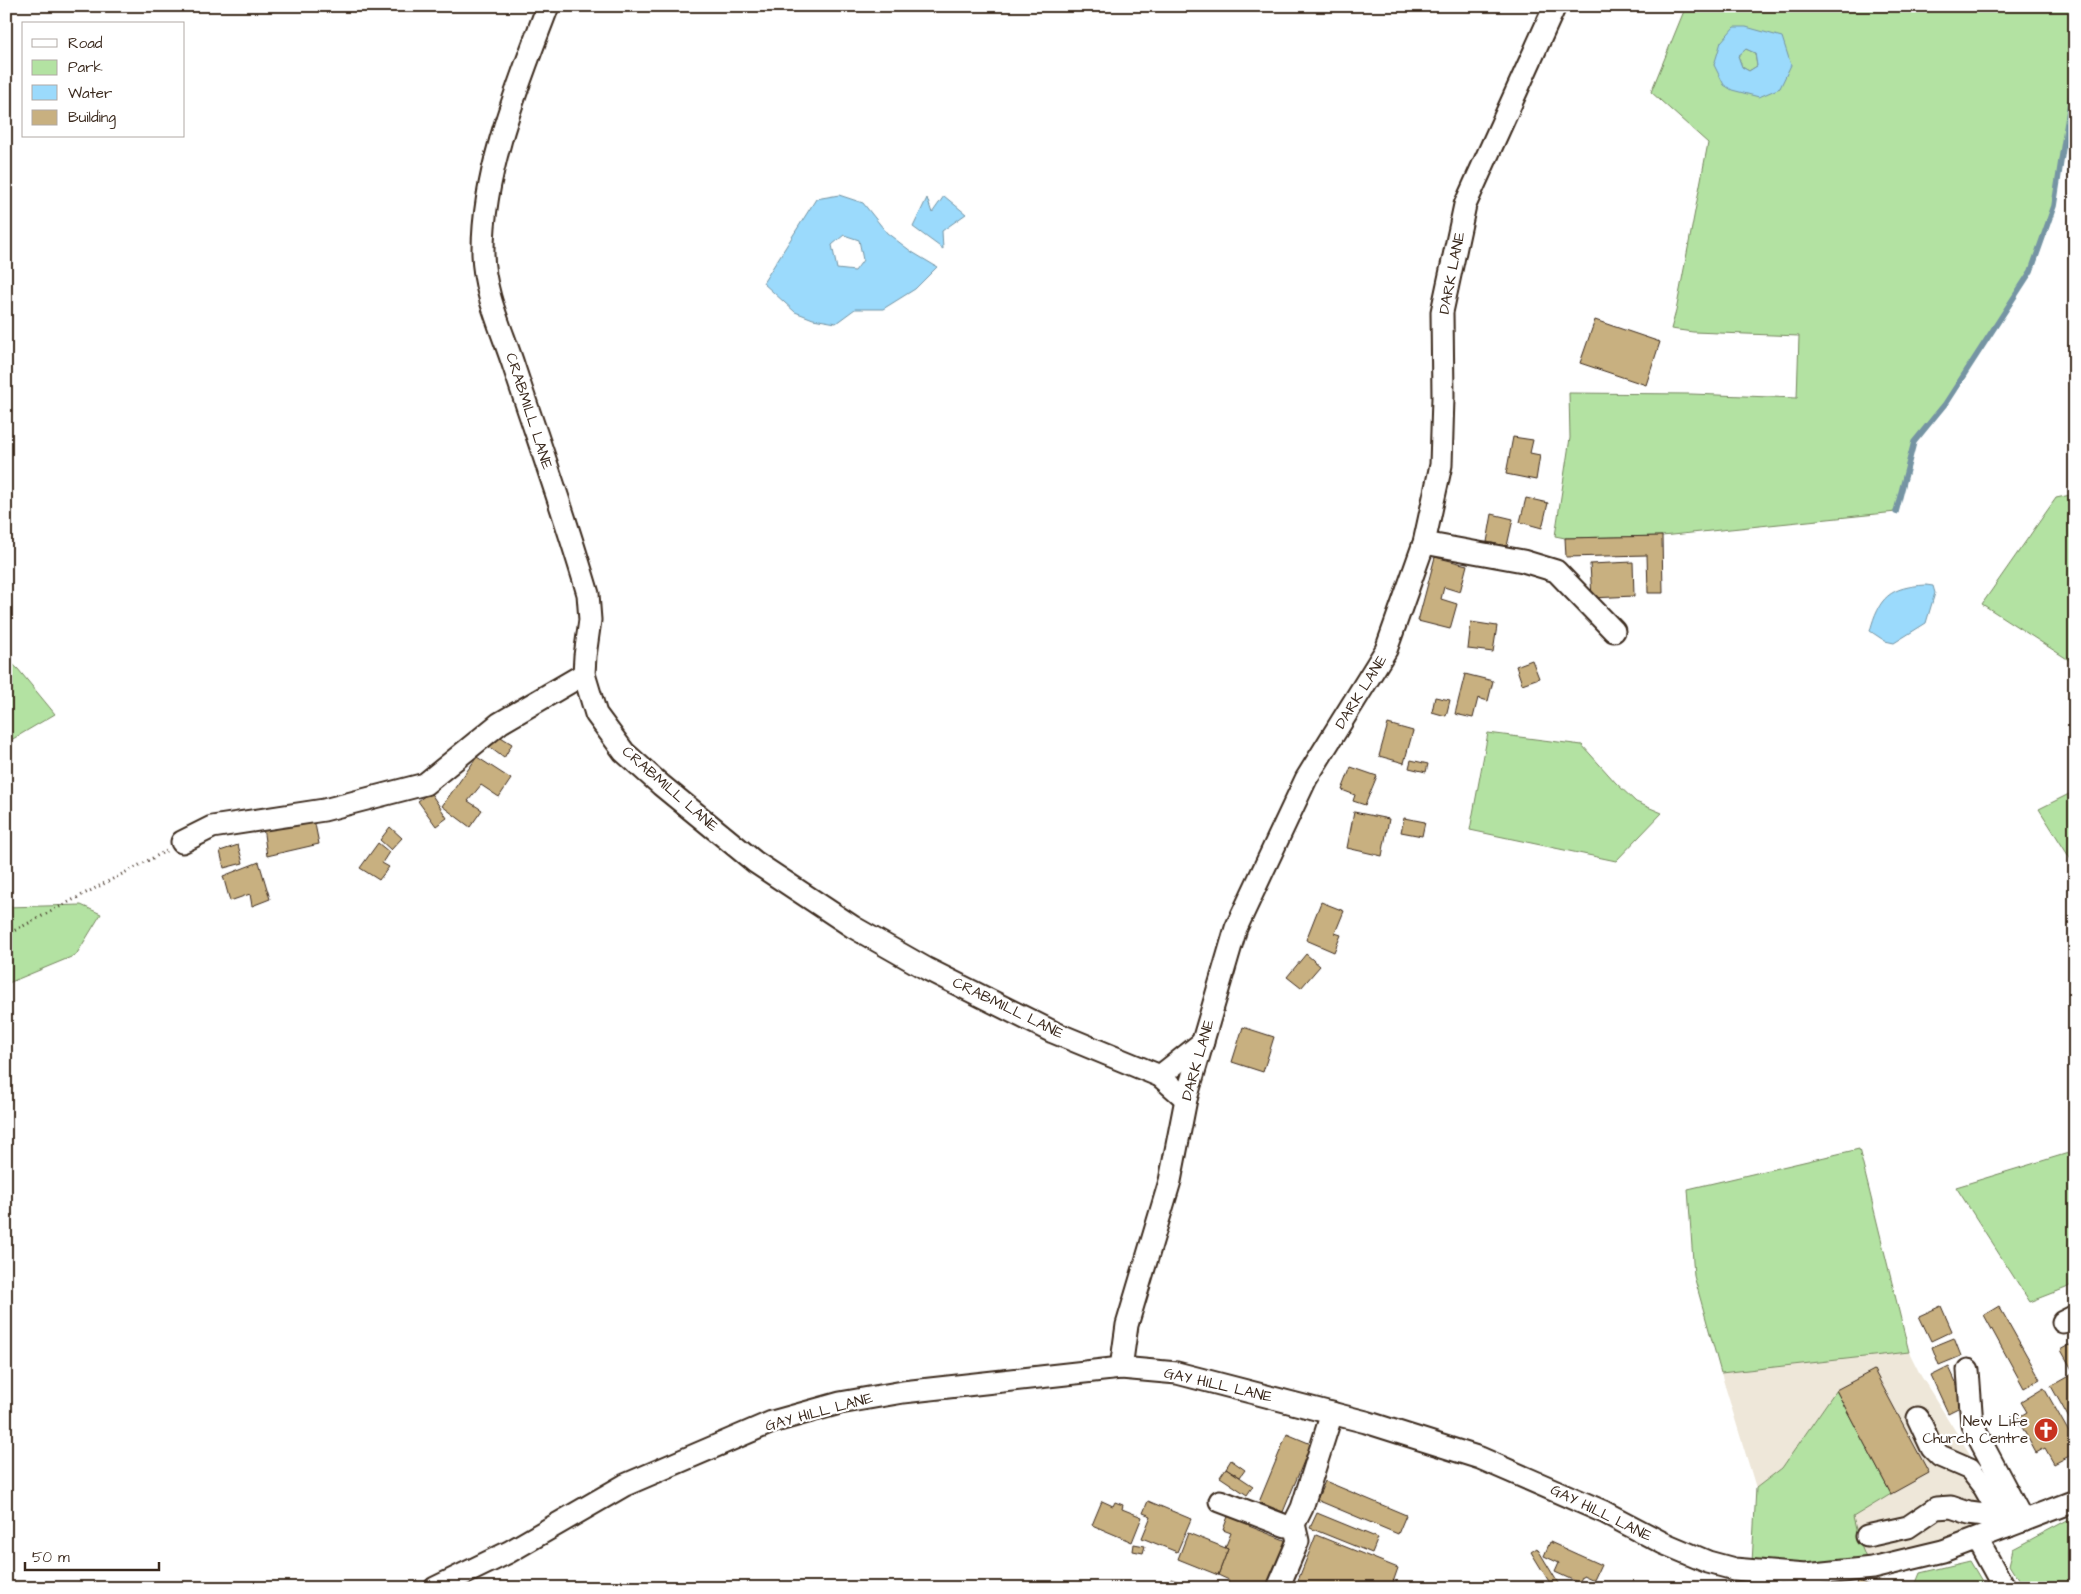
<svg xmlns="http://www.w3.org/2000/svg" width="2081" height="1594" font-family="'Architects Daughter',sans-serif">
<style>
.built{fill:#eee7d9}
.green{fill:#b3e2a2;stroke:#778660;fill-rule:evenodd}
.water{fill:#9bdafc;stroke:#7594a3;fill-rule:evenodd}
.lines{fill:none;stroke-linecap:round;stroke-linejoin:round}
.stream{stroke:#7594a3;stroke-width:5.5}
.building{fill:#c8b080;stroke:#3b2a1e}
.minor-casing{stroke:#3b2a1e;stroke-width:25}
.path{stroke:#3b2a1e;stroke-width:3;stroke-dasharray:1 4;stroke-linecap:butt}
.minor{stroke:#fff;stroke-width:21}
.labels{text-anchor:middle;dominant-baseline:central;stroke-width:4.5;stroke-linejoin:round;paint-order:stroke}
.street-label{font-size:15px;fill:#3b2a1e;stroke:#fff}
.poi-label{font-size:15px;fill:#3b2a1e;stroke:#fff;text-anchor:end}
</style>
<rect width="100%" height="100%" fill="#fff"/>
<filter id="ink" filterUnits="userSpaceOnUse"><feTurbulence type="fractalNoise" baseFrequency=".02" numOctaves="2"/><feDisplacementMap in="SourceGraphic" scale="10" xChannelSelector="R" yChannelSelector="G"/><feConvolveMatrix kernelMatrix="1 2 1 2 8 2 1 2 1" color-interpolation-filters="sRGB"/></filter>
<g filter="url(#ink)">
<path class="built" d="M1909 1352 1921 1376 2010 1518 1935 1545 1866 1558 1858 1538 1853 1516 1891 1494 1836 1391 1782 1468 1756 1488 1721 1373Z"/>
<g class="green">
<path d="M1686 6H2075V71L2054 206 2031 271 1945 404 1914 442 1896 512 1662 536 1565 538 1555 536 1570 438 1569 393 1691 394 1797 398 1799 336 1693 332 1671 329 1676 311 1708 143 1651 92ZM1746 27 1780 88 1714 65Z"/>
<path d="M1746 49 1755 53 1757 66 1749 71 1742 67 1738 56Z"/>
<path d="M2075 494V664L1982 604 2056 498Z"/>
<path d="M6 658 18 669 55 714 6 743Z"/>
<path d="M1488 733 1582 745 1616 783 1636 802 1662 813 1616 861 1470 830Z"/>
<path d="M2075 791V866L2039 809Z"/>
<path d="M81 905 101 914 76 955 6 984V907Z"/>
<path d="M1859 1149 1909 1352 1721 1373 1694 1276 1688 1189Z"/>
<path d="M2075 1151V1283L2066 1288 2030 1302 1956 1187Z"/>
<path d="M1836 1390 1891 1494 1853 1517 1858 1538 1866 1558 1798 1567 1752 1563 1756 1488 1782 1468Z"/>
<path d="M2075 1516V1588H2023L2009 1565 2013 1549Z"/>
<path d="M1970 1561 1986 1588H1914L1920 1573Z"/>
</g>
<g class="water">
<path d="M1734 27H1746L1782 37 1791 65 1780 88 1759 97 1732 90 1724 85 1714 65 1721 42ZM1746 49 1755 53 1757 66 1749 71 1742 67 1738 56Z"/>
<path d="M839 195 863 203 887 233 912 252 937 267 915 289 883 309H855L836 323 813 319 795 312 763 283 816 199ZM844 235 859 240 863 260 855 271 837 269 832 245Z"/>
<path d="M944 196 966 214 942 231 943 249 913 227 927 198 932 213Z"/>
<path d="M1926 585 1933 586 1935 593 1926 623 1894 643 1885 641 1870 631C1879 597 1890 587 1926 585Z"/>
</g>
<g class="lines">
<path class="stream" d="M1896 512 1914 442 1945 404 2031 271 2054 206 2075 71"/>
</g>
<g class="building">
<path d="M1595 320 1660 342 1646 385 1580 363Z"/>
<path d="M1513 437 1533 440 1530 453 1540 455 1536 480 1506 474Z"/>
<path d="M1526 498 1548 503 1542 528 1520 522Z"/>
<path d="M1492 514 1513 519 1507 546 1487 542Z"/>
<path d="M1662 536 1663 593H1648L1647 555 1566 557 1565 538Z"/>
<path d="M1435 557 1467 565 1460 592 1444 587 1441 599 1457 604 1450 629 1418 621Z"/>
<path d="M1633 562 1634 596 1592 598 1590 564Z"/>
<path d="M1471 622 1497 626 1493 652 1468 649Z"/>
<path d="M1532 660 1539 678 1522 684 1516 666Z"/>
<path d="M1465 674 1493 681 1488 701 1478 698 1473 718 1455 714Z"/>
<path d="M1435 697 1450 700 1446 716 1432 712Z"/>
<path d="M1388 724 1413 731 1404 763 1379 756Z"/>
<path d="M496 734 512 744 504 758 488 746Z"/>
<path d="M477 757 511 779 499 797 481 785 468 801 482 810 470 827 442 806Z"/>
<path d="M1411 760 1428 764 1426 772 1409 768Z"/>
<path d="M1351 767 1377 776 1365 805 1353 801 1355 795 1342 790Z"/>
<path d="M430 792 447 818 436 826 418 801Z"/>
<path d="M1354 812 1389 819 1382 856 1347 848Z"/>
<path d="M1404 818 1425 822 1422 836 1401 832Z"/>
<path d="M314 819 319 844 267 856 263 827Z"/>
<path d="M390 827 402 838 391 850 380 840Z"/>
<path d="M378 843 389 852 382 863 389 867 379 880 360 868Z"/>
<path d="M238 845 243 863 224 868 220 851Z"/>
<path d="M259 862 270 899 252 906 250 894 230 901 223 876Z"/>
<path d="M1321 902 1344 911 1335 933 1341 935 1334 952 1306 940Z"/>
<path d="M1306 954 1320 966 1301 988 1287 977Z"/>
<path d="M1243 1027 1274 1037 1263 1072 1232 1062Z"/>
<path d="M1941 1306 1952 1331 1931 1341 1919 1316Z"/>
<path d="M1999 1306 2040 1379 2024 1388 1984 1315Z"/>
<path d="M1954 1338 1961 1356 1939 1365 1932 1347Z"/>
<path d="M2075 1342V1429L2051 1386 2074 1373 2061 1350Z"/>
<path d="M1949 1367 1966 1404 1948 1413 1931 1376Z"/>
<path d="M1874 1370 1929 1473 1891 1494 1836 1390Z"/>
<path d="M2044 1388 2075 1443V1453L2054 1464 2045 1448 2036 1453 2017 1418 2027 1412 2021 1402Z"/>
<path d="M1287 1434 1311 1444 1283 1512 1259 1502Z"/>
<path d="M1231 1460 1245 1470 1240 1477 1226 1468Z"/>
<path d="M1226 1468 1253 1486 1247 1495 1220 1477Z"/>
<path d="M1325 1481 1406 1515 1398 1534 1317 1500Z"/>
<path d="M1102 1501 1113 1506 1115 1502 1123 1505 1122 1509 1142 1517 1132 1542 1092 1525Z"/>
<path d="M1148 1501 1191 1519 1177 1552 1142 1538 1151 1516 1143 1513Z"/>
<path d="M1230 1511 1252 1519 1249 1526 1287 1541 1268 1588H1227L1229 1580 1218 1575 1228 1549 1225 1548 1231 1533 1223 1530Z"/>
<path d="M1317 1513 1378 1538 1372 1553 1310 1528Z"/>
<path d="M1188 1533 1228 1549 1218 1575 1178 1559Z"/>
<path d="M1316 1535 1398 1568 1391 1588H1295Z"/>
<path d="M1550 1542 1601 1565 1594 1580 1583 1575 1579 1583 1555 1572 1559 1563 1544 1556Z"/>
<path d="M1134 1544 1145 1546 1143 1553 1133 1551Z"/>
<path d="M1537 1548 1561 1588H1553L1531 1552Z"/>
<path d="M1171 1579 1197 1588H1168Z"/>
<path d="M1858 1581 1876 1588H1856Z"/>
</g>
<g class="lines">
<defs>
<g id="minor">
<path d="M548 6C519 83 482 171 483 254 484 294 502 330 514 367 539 443 566 518 588 594L590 620 585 656 584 674 596 714 624 752 661 785 755 862 853 927 927 969 1053 1032 1160 1076 1186 1099"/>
<path d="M1424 543 1523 561 1556 571 1614 631"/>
<path d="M182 842 212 827 324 810 425 784 500 723 584 674"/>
<path d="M1160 1076 1203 1042"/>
<path d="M2063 1322 2075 1316"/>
<path d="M1121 1368 1127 1325 1170 1181 1186 1099 1236 928 1306 779 1386 650 1424 543 1441 465 1443 397 1442 312 1465 205 1555 6"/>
<path d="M1968 1370 1972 1425 2023 1521"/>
<path d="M1918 1418 1932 1448 1940 1456 1970 1469 1984 1487 2007 1527"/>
<path d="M1220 1501 1286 1526 1294 1524 1302 1508 1332 1413"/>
<path d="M1867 1536 1908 1527 1936 1508 1951 1507 1969 1513 2001 1517"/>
<path d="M1977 1539 2004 1588"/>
<path d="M435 1588 509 1552 625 1485 772 1422 840 1403 903 1392 1121 1368 1177 1373 1366 1422 1480 1458 1604 1512 1663 1543 1708 1562 1734 1569 1805 1575 1872 1568 1943 1551 2075 1501"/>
<path d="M1278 1588 1298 1541 1294 1524"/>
</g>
</defs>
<use href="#minor" class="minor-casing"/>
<path class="path" d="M6 935 166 851"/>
<use href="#minor" class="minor"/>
</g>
</g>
<defs>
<symbol id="church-disc" viewBox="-11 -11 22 22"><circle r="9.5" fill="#c8321e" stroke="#fff"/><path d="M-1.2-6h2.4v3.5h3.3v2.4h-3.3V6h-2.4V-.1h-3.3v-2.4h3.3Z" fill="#fff"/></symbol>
</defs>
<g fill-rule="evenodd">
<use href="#church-disc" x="2032" y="1416" width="28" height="28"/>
</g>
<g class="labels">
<g class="street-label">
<text transform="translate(1452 273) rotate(-79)">DARK LANE</text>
<text transform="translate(529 411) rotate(72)">CRABMILL LANE</text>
<text transform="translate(1361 692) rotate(-58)">DARK LANE</text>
<text transform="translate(670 789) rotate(41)">CRABMILL LANE</text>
<text transform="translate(1008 1008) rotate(26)">CRABMILL LANE</text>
<text transform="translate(1198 1060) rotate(-74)">DARK LANE</text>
<text transform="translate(1218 1385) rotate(13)">GAY HILL LANE</text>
<text transform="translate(819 1412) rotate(-15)">GAY HILL LANE</text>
<text transform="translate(1601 1513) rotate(26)">GAY HILL LANE</text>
</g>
<g class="poi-label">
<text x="2028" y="1421">New Life<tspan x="2028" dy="17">Church Centre</tspan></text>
</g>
</g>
<rect width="2081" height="1594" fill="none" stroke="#fff" stroke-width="25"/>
<rect x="12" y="12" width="2056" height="1569" fill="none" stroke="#3b2a1e" stroke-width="2" filter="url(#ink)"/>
<rect x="22" y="22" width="162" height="115" fill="#ffffff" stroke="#b1aaa5"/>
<rect x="32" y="39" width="25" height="8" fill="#ffffff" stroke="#b1aaa5"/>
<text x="68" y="48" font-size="15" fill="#3b2a1e">Road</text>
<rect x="32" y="60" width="25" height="15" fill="#b3e2a2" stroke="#b1aaa5"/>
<text x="68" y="72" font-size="15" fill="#3b2a1e">Park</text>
<rect x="32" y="85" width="25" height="15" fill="#9bdafc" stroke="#b1aaa5"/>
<text x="68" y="98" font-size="15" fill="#3b2a1e">Water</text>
<rect x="32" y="110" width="25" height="15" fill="#c8b080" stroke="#b1aaa5"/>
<text x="68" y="122" font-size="15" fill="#3b2a1e">Building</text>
<path d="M25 1562v8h134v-8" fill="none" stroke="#3b2a1e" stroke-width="2.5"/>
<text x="32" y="1562" font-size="15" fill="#3b2a1e" stroke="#ffffff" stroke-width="4" paint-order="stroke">50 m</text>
</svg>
